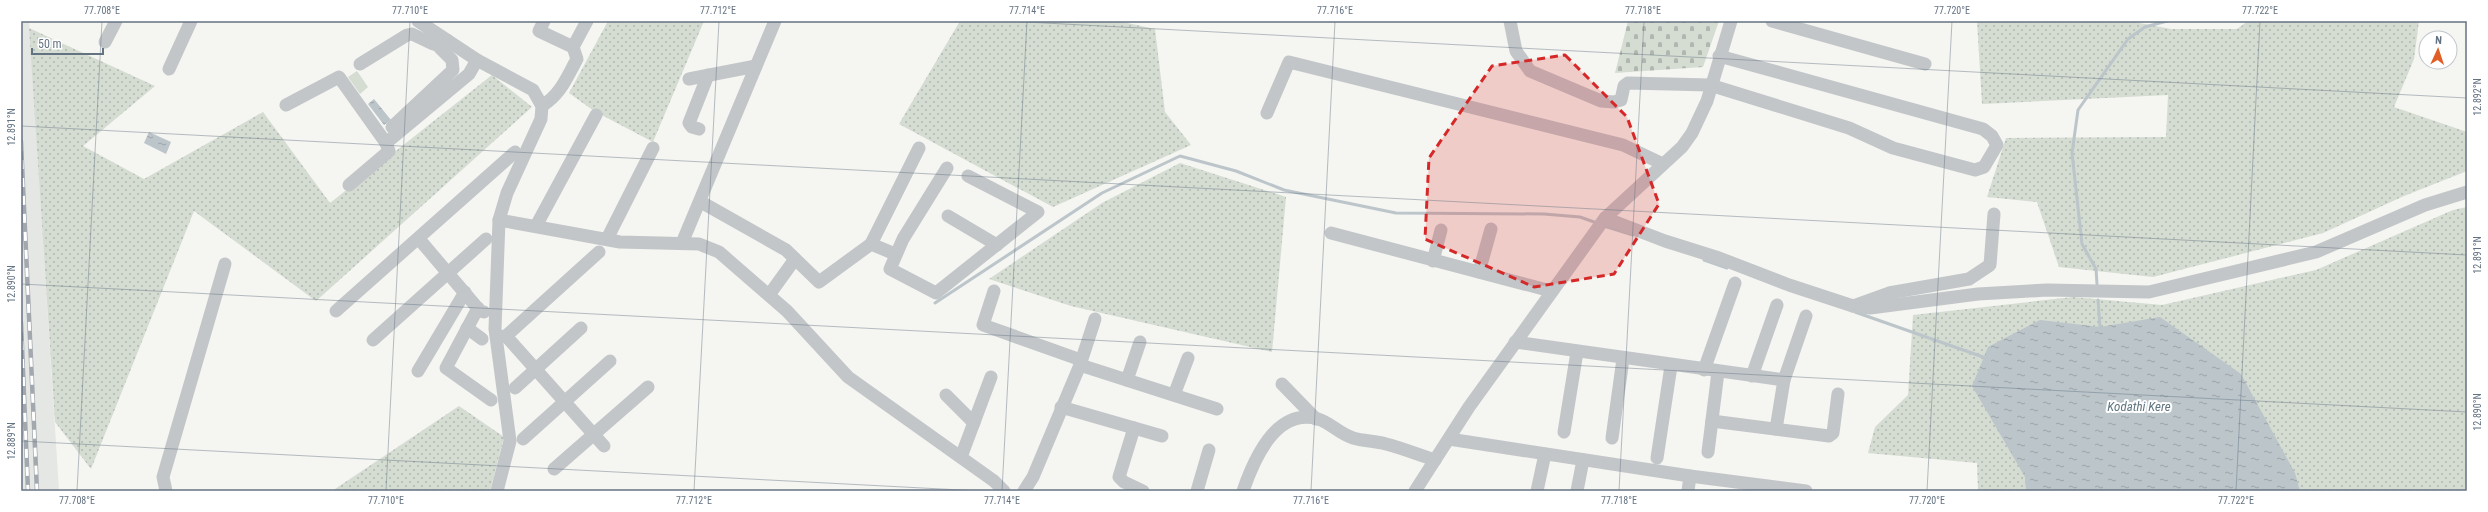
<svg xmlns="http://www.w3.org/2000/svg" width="2488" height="512" font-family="'Roboto Condensed',sans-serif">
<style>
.built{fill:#e5e7e5}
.grass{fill:url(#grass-dots)}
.cemetery{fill:url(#cemetery-stones)}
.garden{fill:#d5dcd2}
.water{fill:url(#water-ripples)}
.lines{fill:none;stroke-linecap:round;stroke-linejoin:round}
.stream{stroke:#bbc5ca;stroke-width:3}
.minor{stroke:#c2c6c9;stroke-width:13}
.rail-casing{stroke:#a3a8ae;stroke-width:4.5}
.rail{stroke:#fff;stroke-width:3;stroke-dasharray:9;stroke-linecap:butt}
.marked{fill:#d62828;fill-opacity:0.2;stroke:#d62828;stroke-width:3;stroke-dasharray:8 5;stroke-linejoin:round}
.ticks{fill:none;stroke:#647382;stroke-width:1;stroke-opacity:0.45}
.labels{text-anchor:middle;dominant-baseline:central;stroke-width:4;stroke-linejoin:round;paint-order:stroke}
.water-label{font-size:13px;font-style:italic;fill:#60757f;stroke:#fff}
.neatline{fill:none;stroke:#647382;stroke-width:1.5}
.ticks-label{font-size:10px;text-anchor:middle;fill:#647382}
</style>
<defs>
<pattern id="grass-dots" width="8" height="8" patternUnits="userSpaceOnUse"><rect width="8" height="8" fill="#d5dcd2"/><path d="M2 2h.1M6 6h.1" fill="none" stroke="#b0b7b0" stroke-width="1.8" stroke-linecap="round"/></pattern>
<pattern id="cemetery-stones" width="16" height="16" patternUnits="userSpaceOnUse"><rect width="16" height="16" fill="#d5dcd2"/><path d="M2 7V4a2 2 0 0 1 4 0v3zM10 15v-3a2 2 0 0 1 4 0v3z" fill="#b0b7b0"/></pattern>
<pattern id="water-ripples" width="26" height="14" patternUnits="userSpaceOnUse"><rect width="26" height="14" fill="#bbc5ca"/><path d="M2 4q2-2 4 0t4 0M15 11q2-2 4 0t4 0" fill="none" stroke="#9ca4a9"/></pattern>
</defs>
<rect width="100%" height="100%" fill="#f5f5f1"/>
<path class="built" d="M21 21H29L59 491H21Z"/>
<g class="grass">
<path d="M608 21H704L653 142 594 111 569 93Z"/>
<path d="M960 21H1118L1155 29 1165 112 1191 145 1053 207 899 124Z"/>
<path d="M1977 21H2129L2171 29H2237L2248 21H2419L2414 59 2394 107 2467 132V171L2404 196 2323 233 2153 277 2059 267 2037 202 1987 197 2006 138 2166 137 2168 95 1982 104Z"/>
<path d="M29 28 155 86 83 146 144 179 263 112 330 203 492 75 532 107 316 301 194 211 91 469 55 422Z"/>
<path d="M1180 163 1286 197 1272 352 1071 306 989 279 1102 203Z"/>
<path d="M2467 207V491H1978L1977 463 1868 453 1875 427 1908 395 1913 315 2073 297 2162 305 2316 270 2453 210Z"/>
<path d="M459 406 504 437 490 491H332Z"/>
</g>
<path class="cemetery" d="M1628 21H1719L1703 67 1615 73Z"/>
<path class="garden" d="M357 71 368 87 360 94 348 77Z"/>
<g class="water">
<path d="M374 99 391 120 384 125 368 104Z"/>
<path d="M149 132 171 142 166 154 144 143Z"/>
<path d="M2160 317 2241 374 2295 473 2300 491H2026L2025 477 1972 386 1988 347 2040 320 2100 327Z"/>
</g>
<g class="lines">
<g class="stream">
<path d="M1604 226 1633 235"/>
<path d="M1704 260 1727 268"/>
<path d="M2097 284 2096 269 2082 244 2072 153 2078 110 2128 39 2145 27 2167 21"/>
<path d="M2098 300 2100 327"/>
<path d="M935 303 1102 193 1180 156 1236 171 1284 190 1396 213 1544 214 1580 217 1597 223"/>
<path d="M1855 312 1986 358"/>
</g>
<g class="minor">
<path d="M418 21 477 60 533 90 542 106 541 119 507 193 499 220 495 329 510 441 497 491"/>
<path d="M1510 21 1516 51 1530 71 1601 101 1614 102 1621 100 1624 86 1628 83 1710 85 1849 128 1893 148 1975 170 1984 167 1997 145 1992 136 1983 129 1719 56"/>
<path d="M1772 21 1925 64"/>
<path d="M105 42 116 21"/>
<path d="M573 47 587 21"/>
<path d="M360 64 407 35 412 34 433 44 440 36"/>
<path d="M169 69 191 21"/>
<path d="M689 79 756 66"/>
<path d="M286 105 339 77 386 143"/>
<path d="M542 106C561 94 567 77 577 59L573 47 539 31 544 21"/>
<path d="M1267 113 1289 62 1623 145 1663 164"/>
<path d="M392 127 453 70 452 60 440 48 447 40"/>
<path d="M699 129 692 127 689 123 708 75"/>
<path d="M947 168 903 239 890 269 936 293 1038 212 968 176"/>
<path d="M349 185 389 151 386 143 469 74 477 60"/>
<path d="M701 202 786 250 819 282 871 244 895 254"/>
<path d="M948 216 997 245"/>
<path d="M1605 218 1665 241 1719 258 1789 285 1853 306 1870 308 1978 294 2047 290 2149 292 2316 252 2425 205 2467 192"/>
<path d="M499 220 620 242 699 244 719 252 787 311 848 377 994 481 1004 491"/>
<path d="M536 226 596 115"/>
<path d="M1331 233 1551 291"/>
<path d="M419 239 480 311 484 312"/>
<path d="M607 239 653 148"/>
<path d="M682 243 775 21"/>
<path d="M871 244 919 148"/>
<path d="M1433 261 1441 230"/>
<path d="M1479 272 1491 229"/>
<path d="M994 291 983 325 1081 360"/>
<path d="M769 295 795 259"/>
<path d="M1853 306 1889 293 1969 279 1990 265 1994 214"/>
<path d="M478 308 446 368 491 400"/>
<path d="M336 311 515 152"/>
<path d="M467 328 482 339"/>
<path d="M506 336 604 446"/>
<path d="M497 337 506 336 599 252"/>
<path d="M373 340 486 239"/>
<path d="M1515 342 1784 380 1806 316"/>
<path d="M1080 365 1095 319"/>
<path d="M1704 370 1735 283"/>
<path d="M418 371 465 292"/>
<path d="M1752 376 1777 305"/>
<path d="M1127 380 1140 342"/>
<path d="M1282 384 1316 419"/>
<path d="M515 388 581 328"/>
<path d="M946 395 974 423"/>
<path d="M1174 395 1188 358"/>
<path d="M1061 407 1162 436"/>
<path d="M1712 421 1829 436 1833 433 1838 394"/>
<path d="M1134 428 1119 477 1124 482 1143 491"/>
<path d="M1776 429 1784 380"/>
<path d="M1564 432 1577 352"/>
<path d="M1612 438 1623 359"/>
<path d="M523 439 610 361"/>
<path d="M1449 439 1690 476 1806 491"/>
<path d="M1708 452 1718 372"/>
<path d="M961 457 991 377"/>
<path d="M1657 458 1671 366"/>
<path d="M554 469 648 387"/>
<path d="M166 491 163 477 225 264"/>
<path d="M1024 491 1033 477 1080 365 1217 409"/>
<path d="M1197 491 1209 450"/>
<path d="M1243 491C1254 459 1276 407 1318 419 1331 423 1338 433 1353 438 1363 441 1375 441 1386 444 1402 448 1419 455 1435 460"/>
<path d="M1415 491 1469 407 1605 218 1682 147 1692 133 1707 101 1731 21"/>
<path d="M1537 491 1545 454"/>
<path d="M1577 491 1583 460"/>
<path d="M1688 491 1690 476"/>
</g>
<defs>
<g id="rail">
<path d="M21 142 37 491"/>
<path d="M21 323 28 491"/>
</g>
</defs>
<use href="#rail" class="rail-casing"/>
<use href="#rail" class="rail"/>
</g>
<path class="marked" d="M1565 55 1627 117 1659 204 1614 274 1534 287 1425 239 1429 158 1492 66Z"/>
<path class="ticks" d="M1007 21 2467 98M21 126 2467 255M21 284 2467 412M21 441 980 491M77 491 102 21M386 491 410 21M694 491 719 21M1002 491 1027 21M1311 491 1335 21M1619 491 1644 21M1927 491 1952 21M2236 491 2260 21"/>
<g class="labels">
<g class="water-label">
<text x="2139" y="406">Kodathi Kere</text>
</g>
</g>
<rect width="2488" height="512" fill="none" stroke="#ffffff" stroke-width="44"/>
<g transform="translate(2438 50) rotate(3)"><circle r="19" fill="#ffffff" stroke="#c1c7cd"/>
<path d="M0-3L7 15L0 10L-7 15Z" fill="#e05d26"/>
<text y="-6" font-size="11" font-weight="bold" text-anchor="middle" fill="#647382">N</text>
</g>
<path d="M32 48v6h71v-6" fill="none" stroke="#647382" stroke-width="2"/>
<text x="38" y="48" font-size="12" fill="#647382" stroke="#ffffff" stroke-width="3" paint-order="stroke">50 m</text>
<rect x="22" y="22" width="2444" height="468" class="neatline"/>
<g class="ticks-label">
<text x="102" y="14">77.708°E</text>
<text x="410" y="14">77.710°E</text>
<text x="718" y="14">77.712°E</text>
<text x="1027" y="14">77.714°E</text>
<text x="1335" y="14">77.716°E</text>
<text x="1643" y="14">77.718°E</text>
<text x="1952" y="14">77.720°E</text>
<text x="2260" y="14">77.722°E</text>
<text transform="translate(2477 97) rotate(-90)" y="4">12.892°N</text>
<text transform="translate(11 127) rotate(-90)" y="4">12.891°N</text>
<text transform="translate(2477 255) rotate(-90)" y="4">12.891°N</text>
<text transform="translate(11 284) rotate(-90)" y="4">12.890°N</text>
<text transform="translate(2477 412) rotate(-90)" y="4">12.890°N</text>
<text transform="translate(11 441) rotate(-90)" y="4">12.889°N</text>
<text x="77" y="504">77.708°E</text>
<text x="386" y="504">77.710°E</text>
<text x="694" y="504">77.712°E</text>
<text x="1002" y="504">77.714°E</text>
<text x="1311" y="504">77.716°E</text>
<text x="1619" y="504">77.718°E</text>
<text x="1927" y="504">77.720°E</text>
<text x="2236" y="504">77.722°E</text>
</g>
</svg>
